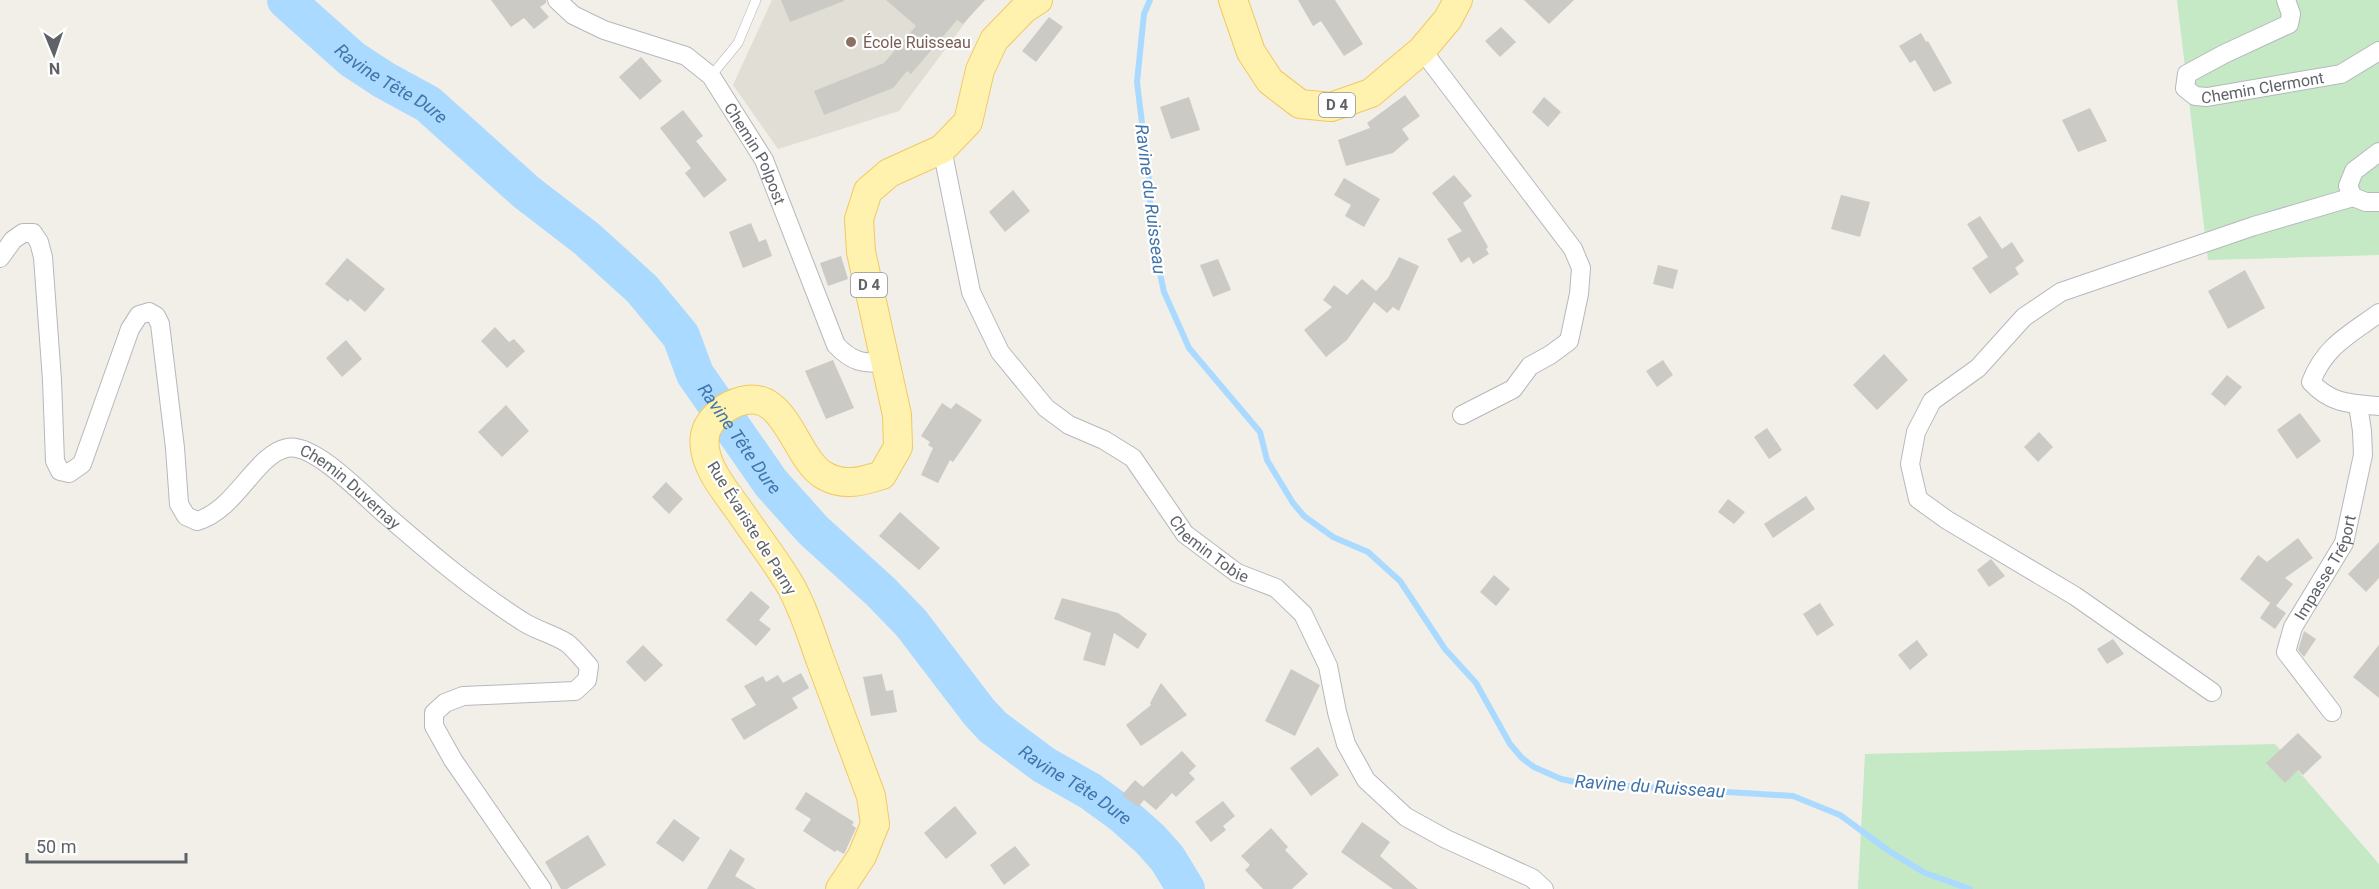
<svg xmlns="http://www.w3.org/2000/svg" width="2379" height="889" font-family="Roboto,sans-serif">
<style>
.education{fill:#e1ded6}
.green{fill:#c5e8c5}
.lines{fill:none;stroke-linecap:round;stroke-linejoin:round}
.stream{stroke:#aadaff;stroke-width:6}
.river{stroke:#aadaff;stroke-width:38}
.building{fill:#cccac5}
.service-casing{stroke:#b5b8bc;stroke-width:10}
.minor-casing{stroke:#b5b8bc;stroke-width:20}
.primary-casing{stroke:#f2c960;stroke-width:30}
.service{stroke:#fff;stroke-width:9}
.minor{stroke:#fff;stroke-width:18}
.primary{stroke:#fff2af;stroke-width:28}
.education-dot{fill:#8d6e63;stroke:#fff;stroke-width:2}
.labels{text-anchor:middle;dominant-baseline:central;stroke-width:4.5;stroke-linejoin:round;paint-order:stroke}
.shield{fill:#fff;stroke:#8f9295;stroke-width:1.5}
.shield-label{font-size:15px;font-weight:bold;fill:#5f6368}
.education-label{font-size:16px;fill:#785e54;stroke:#fff;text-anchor:start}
.street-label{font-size:16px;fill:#5f6368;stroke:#fff}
.water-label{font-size:18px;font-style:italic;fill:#4174aa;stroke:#fff}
</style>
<rect width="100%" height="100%" fill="#f1efe8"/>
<path class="education" d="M772 0H982L899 111 778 149 733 85Z"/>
<g class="green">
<path d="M2177 0H2379V255L2208 260Z"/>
<path d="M2275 744 2379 864V889H1858L1865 754Z"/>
</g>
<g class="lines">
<path class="stream" d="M1150 0 1144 14 1137 82 1149 181 1152 236 1164 292 1189 348 1260 432 1267 460 1293 503 1304 516 1333 537 1368 552 1400 581 1445 649 1476 683 1510 744 1522 758 1534 767 1561 779 1580 783 1793 796 1840 815 1889 851 1925 873 1970 889"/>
<path class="river" id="s1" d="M286 0 352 59 384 80 428 104 526 192 587 239 642 289 681 336 695 374 771 483 813 530 881 592 911 623 979 712 993 727 1044 765 1090 791 1123 815 1150 839 1167 858 1186 889"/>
</g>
<g class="building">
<path d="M491 0H546V3L540 7 549 17 534 29 524 18 511 27Z"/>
<path d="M781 0H844V1L790 22Z"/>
<path d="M886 0H985L963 24 957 20 911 74 907 71 893 88 824 115 814 91 884 63 916 26Z"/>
<path d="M1298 0H1335L1363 44 1344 56 1321 21 1313 26Z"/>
<path d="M1524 0H1574L1549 24Z"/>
<path d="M1049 17 1063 27 1036 62 1022 51Z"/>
<path d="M1501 27 1516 42 1500 57 1485 41Z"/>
<path d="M1921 33 1926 42 1928 41 1952 83 1934 92 1915 60 1910 63 1899 46Z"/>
<path d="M641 57 662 81 640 100 619 77Z"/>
<path d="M1405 95 1420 116 1402 129 1409 139 1393 153 1346 166 1338 140 1370 128 1367 123Z"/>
<path d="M1189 97 1200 130 1171 139 1160 107Z"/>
<path d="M1544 97 1561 112 1548 127 1532 112Z"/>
<path d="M2090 108 2107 141 2078 152 2062 120Z"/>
<path d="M683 110 703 136 696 141 727 180 704 198 685 173 691 168 660 128Z"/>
<path d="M1454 175 1472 196 1463 203 1488 247 1486 249 1489 254 1473 264 1469 257 1461 263 1447 239 1462 231 1432 193Z"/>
<path d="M1344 178 1380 199 1364 227 1345 216 1351 205 1334 195Z"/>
<path d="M1013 190 1030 211 1005 232 989 212Z"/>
<path d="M1841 195 1870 202 1860 237 1831 229Z"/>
<path d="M1980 216 2002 249 2012 242 2024 261 2015 268 2019 274 1990 294 1972 268 1988 257 1967 224Z"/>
<path d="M751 223 759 242 766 239 772 256 743 268 729 232Z"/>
<path d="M841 256 848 279 828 286 820 263Z"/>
<path d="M1399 257 1419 266 1399 311 1393 307 1387 313 1374 302 1347 340 1326 357 1304 330 1332 307 1323 300 1334 285 1347 295 1362 279 1376 291 1388 278Z"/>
<path d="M347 258 385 289 365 312 350 299 348 302 325 284Z"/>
<path d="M1218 259 1231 290 1213 297 1200 265Z"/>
<path d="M1658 265 1678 270 1673 289 1653 284Z"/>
<path d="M2245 270 2265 308 2228 329 2208 291Z"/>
<path d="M495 327 509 342 514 339 525 351 507 368 481 341Z"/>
<path d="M346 340 362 359 342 377 326 358Z"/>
<path d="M1884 354 1908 380 1877 410 1853 385Z"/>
<path d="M833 360 854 408 826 419 805 371Z"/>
<path d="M1663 360 1673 375 1657 387 1646 371Z"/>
<path d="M2227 375 2242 387 2225 406 2211 394Z"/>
<path d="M942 403 951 409 956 403 982 420 953 462 950 460 938 483 921 475 933 448 928 445 930 442 921 436Z"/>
<path d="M506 405 529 431 502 457 478 432Z"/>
<path d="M2300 413 2321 441 2297 459 2277 430Z"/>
<path d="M1767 428 1782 450 1769 459 1754 437Z"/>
<path d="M2039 432 2053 447 2038 462 2024 447Z"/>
<path d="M666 482 683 499 669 514 652 497Z"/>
<path d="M1806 496 1815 509 1773 538 1764 524Z"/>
<path d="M1728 499 1745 512 1734 524 1718 512Z"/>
<path d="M900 512 940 548 919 570 879 536Z"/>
<path d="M2298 538 2313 558 2285 578 2293 584 2276 606 2286 613 2275 629 2260 618 2270 603 2240 579 2258 555 2267 562Z"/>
<path d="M2379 542V578L2366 592 2348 574Z"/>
<path d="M1991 559 2005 576 1989 587 1977 570Z"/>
<path d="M1494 575 1510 589 1496 606 1480 592Z"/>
<path d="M751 591 770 607 759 620 771 629 756 646 726 620Z"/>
<path d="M1062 598 1118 613 1147 634 1138 649 1114 633 1105 666 1083 660 1091 633 1054 619Z"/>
<path d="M1820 603 1834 625 1817 636 1803 614Z"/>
<path d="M2304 631 2316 639 2304 657 2298 650Z"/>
<path d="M2113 639 2124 654 2107 664 2097 649Z"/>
<path d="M1917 640 1928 655 1910 670 1898 655Z"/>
<path d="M643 645 663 665 645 682 626 662Z"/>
<path d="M2379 645V698L2353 677Z"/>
<path d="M1291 669 1320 685 1295 736 1265 721Z"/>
<path d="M801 673 809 688 792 698 798 708 744 740 731 719 756 705 744 686 763 676 766 682 778 675 783 683Z"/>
<path d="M882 674 886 691 893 690 897 712 871 716 863 677Z"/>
<path d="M1161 683 1187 715 1141 746 1126 725 1151 705 1150 703Z"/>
<path d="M2298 733 2322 757 2303 775 2298 770 2285 783 2266 763Z"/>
<path d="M1318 747 1339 775 1311 796 1290 768Z"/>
<path d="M1182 751 1196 766 1189 773 1195 779 1176 797 1172 793 1156 810 1144 800 1138 807 1122 795 1135 780 1143 787Z"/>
<path d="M806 792 854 822 852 825 856 828 844 854 837 850 835 852 803 831 811 819 795 809Z"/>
<path d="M1223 801 1235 816 1223 826 1226 830 1211 842 1195 822Z"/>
<path d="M955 806 977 833 946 859 924 833Z"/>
<path d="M674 819 700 838 683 862 656 843Z"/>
<path d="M1362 822 1390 842 1380 856 1418 889H1393L1341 852Z"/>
<path d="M1271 828 1288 847 1285 850 1308 874 1292 889H1263L1245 870 1250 865 1241 856Z"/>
<path d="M588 835 606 865 567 889H561L545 862Z"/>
<path d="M1015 846 1030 865 1004 885 990 865Z"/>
<path d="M730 849 745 859 735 876 756 889H707Z"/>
</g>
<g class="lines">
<defs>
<path id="service" d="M711 76 738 43 756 0"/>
<g id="minor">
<path id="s2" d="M557 0 573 15 604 30 686 56 711 76 764 160 836 345C852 362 863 364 887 362"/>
<path id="s3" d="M2286 0 2291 14 2289 24 2224 54 2187 74 2185 88 2195 96 2207 97 2341 74 2379 51"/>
<path d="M1422 50 1573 249 1581 268 1579 294 1569 341 1550 355 1530 366 1513 389 1462 415"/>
<path id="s4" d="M942 149 971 292 1000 352 1046 408 1069 425 1104 440 1133 458 1185 534 1237 573 1276 588 1303 614 1328 666 1337 712 1346 744 1366 780 1406 817 1446 839 1532 878 1544 889"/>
<path d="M2379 152 2354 171 2348 186 2353 197 2366 202H2379"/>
<path id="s5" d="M0 258 13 240 23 233H33L39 242 43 257 52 380 55 461 60 471 69 473 82 464 130 329 139 315 149 312 156 316 160 324 175 448 179 504 186 516 197 521C235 511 256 454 287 448 314 442 365 497 386 515 430 553 472 589 522 621 535 630 553 634 567 643 575 649 582 659 589 666L587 680 575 691 463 696 445 703 434 713V726L453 760 542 889"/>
<path d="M2379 313C2349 335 2325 346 2311 382 2331 404 2351 404 2379 406"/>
<path d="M2212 692 2075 596 1947 520 1918 499 1910 464 1916 432 1932 401 1978 368 2024 317 2061 292 2254 226 2353 197"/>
<path id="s6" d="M2332 712 2286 652 2293 627 2344 543 2363 455 2362 431 2358 405"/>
</g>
<g id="primary">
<path d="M1233 0 1251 52 1270 81 1300 104 1331 107 1371 93 1422 50 1448 19 1458 0"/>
<path d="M840 889 862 856 875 824 871 796C854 750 837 705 820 659 811 634 803 607 789 583 775 560 758 538 743 516 728 494 700 464 705 435 707 423 720 410 731 405 786 378 792 458 825 476 845 487 863 481 882 475L898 447 897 415 861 252 859 219 868 191 889 173 942 149 968 122 980 70 994 40 1024 9 1038 0"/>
</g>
</defs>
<use href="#service" class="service-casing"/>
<use href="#minor" class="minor-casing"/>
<use href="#primary" class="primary-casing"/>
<use href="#service" class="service"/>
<use href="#minor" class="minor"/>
<use href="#primary" class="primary"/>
</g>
<circle class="education-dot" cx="851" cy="42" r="6"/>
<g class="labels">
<g class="shield">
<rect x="1319" y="93" width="36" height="24" rx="4.5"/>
<rect x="851" y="273" width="36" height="24" rx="4.5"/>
</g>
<g class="shield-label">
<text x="1337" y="105">D 4</text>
<text x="869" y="285">D 4</text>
</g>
<g class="education-label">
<text x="863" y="42">École Ruisseau</text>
</g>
<g class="street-label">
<text stroke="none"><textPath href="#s3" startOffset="234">Chemin Clermont</textPath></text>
<text stroke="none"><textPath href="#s2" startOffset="264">Chemin Polpost</textPath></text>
<text stroke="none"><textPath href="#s5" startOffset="900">Chemin Duvernay</textPath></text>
<text transform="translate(752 528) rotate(58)">Rue Évariste de Parny</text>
<text stroke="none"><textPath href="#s4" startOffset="506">Chemin Tobie</textPath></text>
<text stroke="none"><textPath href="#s6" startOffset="170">Impasse Tréport</textPath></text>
</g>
<g class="water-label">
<text stroke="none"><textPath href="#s1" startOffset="135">Ravine Tête Dure</textPath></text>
<text transform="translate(1151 199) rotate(83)">Ravine du Ruisseau</text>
<text stroke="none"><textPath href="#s1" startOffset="640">Ravine Tête Dure</textPath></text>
<text stroke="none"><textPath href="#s1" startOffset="1126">Ravine Tête Dure</textPath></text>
<text transform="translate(1650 786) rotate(4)">Ravine du Ruisseau</text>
</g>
</g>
<g transform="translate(54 54) rotate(178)" stroke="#ffffff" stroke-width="4.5" paint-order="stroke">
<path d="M0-4.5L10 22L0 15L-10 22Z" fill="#5f6368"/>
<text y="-9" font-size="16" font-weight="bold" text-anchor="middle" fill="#5f6368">N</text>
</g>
<path d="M27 853v9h159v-9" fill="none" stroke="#5f6368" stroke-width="3"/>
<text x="36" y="853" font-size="18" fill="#5f6368" stroke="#ffffff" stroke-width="4.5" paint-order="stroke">50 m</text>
</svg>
